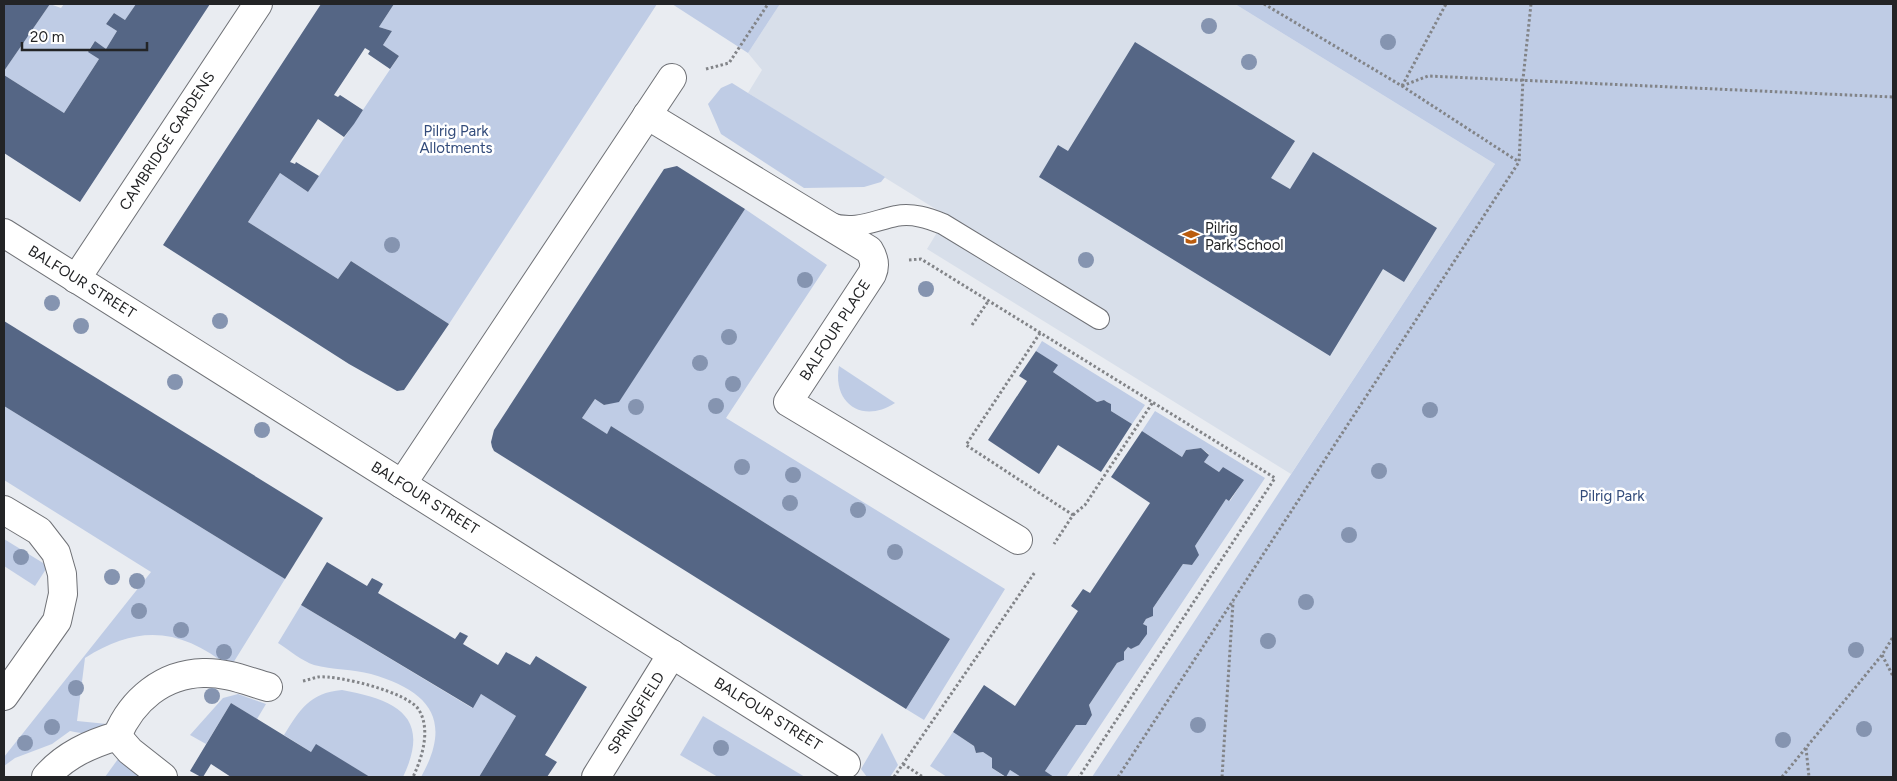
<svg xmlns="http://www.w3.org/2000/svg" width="1897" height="781" viewBox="0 0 1897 781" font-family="Figtree,sans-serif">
<rect width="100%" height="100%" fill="#e9ecf1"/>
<path fill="#d8dfea" d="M780,4H1235L1495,164L1291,474L927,249L947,216L748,93L762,70L748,53Z"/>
<g fill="#bfcce5">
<path d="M50,4L61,8L64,4H136L125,20L114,13L106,24L117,31L106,49L95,41L88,51L99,59L64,113L4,75V71Z"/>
<path d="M394,4H657L449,324L351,261L338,279L248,222L280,173L308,192L399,56L383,45L392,31L379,27Z"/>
<path d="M672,4H780L748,53Z"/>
<path d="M1235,4H1893V777H1092L1495,164Z"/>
<path d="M732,83L748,93L885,177L881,182L864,187L804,188L721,134L708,104L721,88Z"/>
<path d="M745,209L827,265L726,418L1005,589L924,720L906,709L950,639L611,426L607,434L582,418L595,399L604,405L619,401Z"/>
<path d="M1042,341L1145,405L1132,424L1111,411V404L1104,400L1097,402L1053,372L1057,365L1036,351Z"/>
<path d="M839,366L895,403C863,424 832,404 839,366Z"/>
<path d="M4,406L285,579L230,668C182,628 138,624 85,658L77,721L107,724C97,737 85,734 70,731L52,744L15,758L4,766V757L151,572L4,480Z"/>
<path d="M1155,411L1265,478L1066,777H1054L1045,771L1076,725H1086L1092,715L1089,705L1117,663L1124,660V652L1128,647L1131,649C1142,644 1147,637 1147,626L1143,624L1146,619L1153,616V608L1183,564L1192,565L1198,555L1195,546L1226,499L1230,501L1243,481L1223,467L1219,472L1204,462L1209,454L1201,448L1186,450L1182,457L1142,431Z"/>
<path d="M4,539L48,566L35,586L4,566Z"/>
<path d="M301,605L472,708L481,694L516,716L479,777H421C453,720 430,691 371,674C353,669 332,670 314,665C302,661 289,650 278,643Z"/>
<path d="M342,690C396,700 432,716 403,777H370L316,745L311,752L284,735C300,710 309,693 342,690Z"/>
<path d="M238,694L266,704L257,719L231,703L206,744L190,735L223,698Z"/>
<path d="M703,716L805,777H718L680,755Z"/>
<path d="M953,732L974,746L976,753L983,752L992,758V768L1005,777L1010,770L1021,777H947L930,766Z"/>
<path d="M882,733L898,765L890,777H867L861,769Z"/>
<path d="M118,759L142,777H105Z"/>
</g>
<g fill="#556685">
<path d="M4,4H50L4,71Z"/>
<path d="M136,4H210L80,202L4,153V75L64,113L99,59L88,52L95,41L106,49L117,31L106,24L114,13L125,20Z"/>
<path d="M321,4H394L379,27L392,31L383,45L399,56L390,69L368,54L370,51L365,48L334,95L338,97L340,95L363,110L354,124L344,137L318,119L290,162L295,164L296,162L319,176L308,192L280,173L248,222L338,279L351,261L449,324L404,390L397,391L349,364L163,245Z"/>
<path d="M1135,42L1295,141L1271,178L1290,189L1313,152L1437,228L1404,282L1383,269L1330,356L1039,177L1058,145L1068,151Z"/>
<path d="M677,166L745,209L619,402L604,405L595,399L582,418L607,434L611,426L950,639L906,709L494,451L492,447L491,442L494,430L664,169Z"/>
<path d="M4,321L323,518L285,579L4,406Z"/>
<path d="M1036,351L1058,365L1053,372L1097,402L1104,400L1107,402L1111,404V411L1132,424L1101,472L1058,445L1039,474L988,440L1027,381L1019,376Z"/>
<path d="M1142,431L1182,457L1186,450L1201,448L1209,455L1204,462L1219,472L1223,467L1244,480L1229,501L1226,499L1195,546L1199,555L1192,565L1183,564L1153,608V616L1146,619L1143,624L1147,626V634L1139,645L1131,649L1128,647L1124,652V660L1117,663L1089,705L1092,715L1086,725H1076L1045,771L1054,777H1021L1010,770L1006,777L992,768V758L983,752L976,753L974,746L953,732L984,685L1015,706L1078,611L1071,606L1083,589L1090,593L1150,503L1111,477Z"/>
<path d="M327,562L367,586L372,578L378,581L383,584L378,593L455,639L460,632L468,636L463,644L498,665L506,652L530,665L536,656L587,687L545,755L557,762L547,777H479L516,716L481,694L473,708L301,605Z"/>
<path d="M231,703L311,752L316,744L370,777H231L211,764L203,777H201L190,771Z"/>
</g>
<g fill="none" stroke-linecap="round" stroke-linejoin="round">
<g stroke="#6f7176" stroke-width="22">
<path id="service" d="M830,223C855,231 873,221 896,216C913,213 928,218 943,224L1099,319"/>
</g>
<g stroke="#6f7176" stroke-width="30">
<g id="minor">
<path d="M647,115L869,250C874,258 876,265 872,274L788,402L1018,540"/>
<path d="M4,233L846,764"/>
<path d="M76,279L258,4"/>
<path d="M402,484L672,78"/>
<path d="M4,510L39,531L56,553L62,574L63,594L57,621L4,696"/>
<path d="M117,736L130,751L163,777"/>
<path d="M46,777C65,755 90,744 117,736C132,700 163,674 203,673C225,672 247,681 268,687"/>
<path d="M596,777L672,654"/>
</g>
</g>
<g stroke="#828488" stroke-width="3" stroke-dasharray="2.5 2.5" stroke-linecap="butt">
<path d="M1264,4L1402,86L1519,162"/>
<path d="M706,69L729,63L768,4"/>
<path d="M1402,86L1428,76L1893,97"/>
<path d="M1402,86L1446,4"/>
<path d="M909,260L921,259L1275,478L1079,777"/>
<path d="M972,325L989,300"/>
<path d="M1040,333L966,445L1073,515L1054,544"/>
<path d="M1073,515L1085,505L1153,402"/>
<path d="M1882,655L1893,676"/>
<path d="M303,681C308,680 313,678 318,677C338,675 408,692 419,710C431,730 422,758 413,777"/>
<path d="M1806,748L1809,777"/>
<path d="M903,764L923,777"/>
<path d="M894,777L1035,572"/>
<path d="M1118,777L1519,162L1523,79L1531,4"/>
<path d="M1222,777L1233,602"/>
<path d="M1782,777L1882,655L1893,637"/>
</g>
<use href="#service" stroke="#fff" stroke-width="20"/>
<use href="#minor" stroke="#fff" stroke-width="28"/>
</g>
<g fill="#8594b0">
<circle cx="1209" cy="26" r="8"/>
<circle cx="1388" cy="42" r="8"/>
<circle cx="1249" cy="62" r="8"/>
<circle cx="392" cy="245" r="8"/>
<circle cx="1086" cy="260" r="8"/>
<circle cx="805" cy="280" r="8"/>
<circle cx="926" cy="289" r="8"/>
<circle cx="52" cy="303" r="8"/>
<circle cx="220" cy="321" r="8"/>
<circle cx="81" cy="326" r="8"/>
<circle cx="729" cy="337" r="8"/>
<circle cx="700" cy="363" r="8"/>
<circle cx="175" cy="382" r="8"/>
<circle cx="733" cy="384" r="8"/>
<circle cx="716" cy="406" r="8"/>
<circle cx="636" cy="407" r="8"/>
<circle cx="1430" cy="410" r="8"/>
<circle cx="262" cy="430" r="8"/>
<circle cx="742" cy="467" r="8"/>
<circle cx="1379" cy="471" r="8"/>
<circle cx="793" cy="475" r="8"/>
<circle cx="790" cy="503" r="8"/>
<circle cx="858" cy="510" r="8"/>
<circle cx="1349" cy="535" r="8"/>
<circle cx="895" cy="552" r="8"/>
<circle cx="21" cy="557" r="8"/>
<circle cx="112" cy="577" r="8"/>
<circle cx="137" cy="581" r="8"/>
<circle cx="1306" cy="602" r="8"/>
<circle cx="139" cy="611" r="8"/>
<circle cx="181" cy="630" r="8"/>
<circle cx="1268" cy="641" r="8"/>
<circle cx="1856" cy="650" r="8"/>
<circle cx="224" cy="652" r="8"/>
<circle cx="76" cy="688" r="8"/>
<circle cx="212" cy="696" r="8"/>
<circle cx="1198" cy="725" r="8"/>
<circle cx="52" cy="727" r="8"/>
<circle cx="1864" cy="729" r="8"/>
<circle cx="1783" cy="740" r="8"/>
<circle cx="25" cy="743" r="8"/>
<circle cx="721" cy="748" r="8"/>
</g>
<defs>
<g id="school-bare" transform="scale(1.35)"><path d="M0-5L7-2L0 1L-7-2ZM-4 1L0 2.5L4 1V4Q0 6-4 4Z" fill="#ba5c0e" stroke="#fff" stroke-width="2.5" paint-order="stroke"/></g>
</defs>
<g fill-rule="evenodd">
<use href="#school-bare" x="1191" y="237"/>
</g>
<g text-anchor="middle" stroke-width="5" stroke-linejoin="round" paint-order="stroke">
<g font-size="15" fill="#334c7b" stroke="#fff">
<text x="456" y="136">Pilrig Park<tspan x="456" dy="17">Allotments</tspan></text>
<text x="1612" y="501">Pilrig Park</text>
</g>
<g font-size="15" fill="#232426" stroke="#fff">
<text transform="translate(167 141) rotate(-57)" y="5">CAMBRIDGE GARDENS</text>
<text transform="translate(82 282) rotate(32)" y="5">BALFOUR STREET</text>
<text transform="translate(835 330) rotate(-57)" y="5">BALFOUR PLACE</text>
<text transform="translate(425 498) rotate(32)" y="5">BALFOUR STREET</text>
<text transform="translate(636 713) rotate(-58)" y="5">SPRINGFIELD</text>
<text transform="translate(768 714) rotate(32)" y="5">BALFOUR STREET</text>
</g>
<g font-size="15" fill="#232426" stroke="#fff" text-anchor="start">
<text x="1205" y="233">Pilrig<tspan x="1205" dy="17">Park School</tspan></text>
</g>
</g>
<rect width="1897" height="781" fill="none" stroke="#232426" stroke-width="10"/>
<path d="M22 42v8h125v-8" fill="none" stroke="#232426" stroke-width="2.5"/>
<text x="30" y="42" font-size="15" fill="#232426" stroke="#ffffff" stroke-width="4" paint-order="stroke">20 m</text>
</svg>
